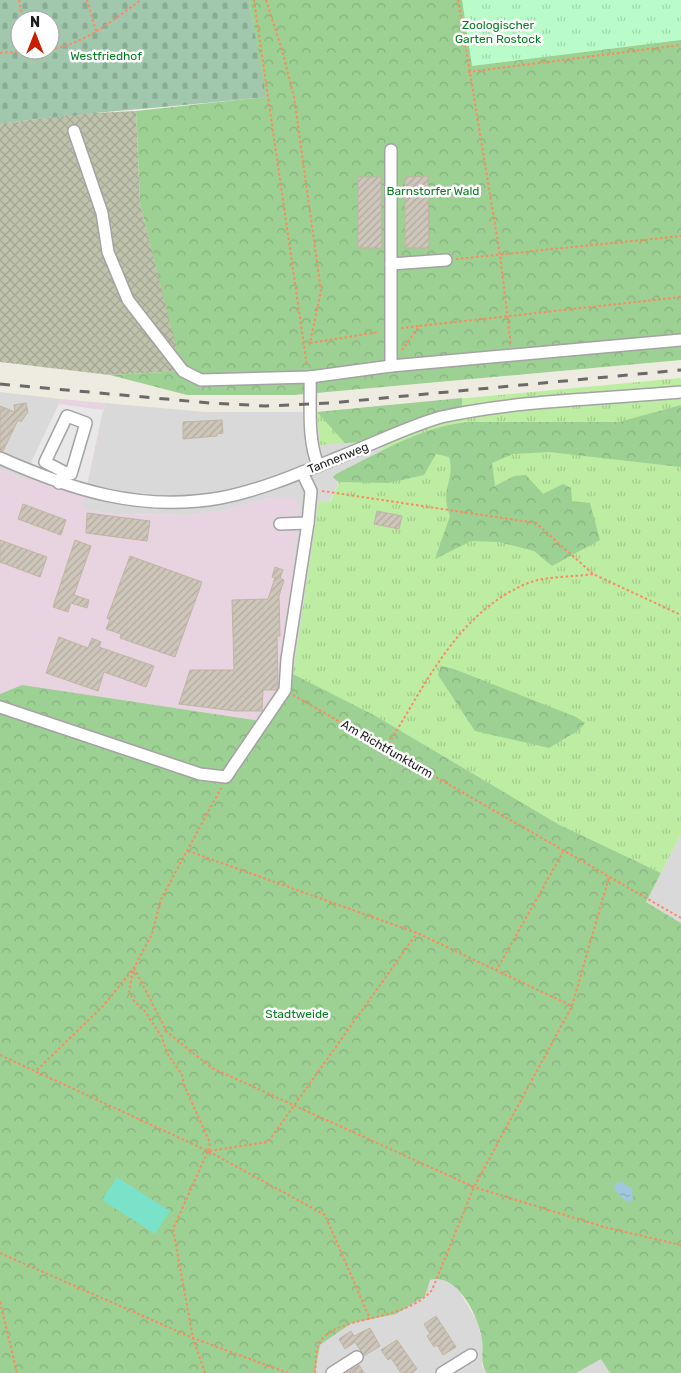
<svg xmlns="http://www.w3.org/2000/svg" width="681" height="1373" viewBox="0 0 681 1373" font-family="Rubik,sans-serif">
<defs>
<pattern id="construction-cross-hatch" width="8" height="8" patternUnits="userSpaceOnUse" patternTransform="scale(1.25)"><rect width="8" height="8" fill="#c0c3ac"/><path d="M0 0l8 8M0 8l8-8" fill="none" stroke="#a4a793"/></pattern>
<pattern id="grass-tufts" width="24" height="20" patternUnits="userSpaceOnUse" patternTransform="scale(1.25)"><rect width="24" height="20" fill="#bdeca3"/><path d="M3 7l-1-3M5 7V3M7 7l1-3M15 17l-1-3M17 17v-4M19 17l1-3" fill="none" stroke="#a2ca8c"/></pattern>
<pattern id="forest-crowns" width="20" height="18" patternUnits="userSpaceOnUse" patternTransform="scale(1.25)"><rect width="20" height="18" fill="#9dd093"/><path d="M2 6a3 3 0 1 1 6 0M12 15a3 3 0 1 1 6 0" fill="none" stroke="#87b27e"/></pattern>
<pattern id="cemetery-stones" width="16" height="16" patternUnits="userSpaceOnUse" patternTransform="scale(1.25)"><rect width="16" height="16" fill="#a1c8ad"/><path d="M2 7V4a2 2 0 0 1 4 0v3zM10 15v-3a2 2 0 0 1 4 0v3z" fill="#8aab94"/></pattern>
<pattern id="park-tufts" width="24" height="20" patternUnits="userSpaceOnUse" patternTransform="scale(1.25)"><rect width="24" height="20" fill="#bafcc9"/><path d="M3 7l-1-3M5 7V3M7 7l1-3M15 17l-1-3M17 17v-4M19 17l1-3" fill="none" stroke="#9fd7ac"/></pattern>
<pattern id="water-ripples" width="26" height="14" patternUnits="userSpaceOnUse" patternTransform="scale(1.25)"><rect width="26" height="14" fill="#9fc7df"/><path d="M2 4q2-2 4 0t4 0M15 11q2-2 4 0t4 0" fill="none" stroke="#88aabf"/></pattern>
<pattern id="building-hatch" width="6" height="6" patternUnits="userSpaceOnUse" patternTransform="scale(1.25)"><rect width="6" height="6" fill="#cec6ba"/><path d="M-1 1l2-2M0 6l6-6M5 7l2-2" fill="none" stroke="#b0aa9f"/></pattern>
</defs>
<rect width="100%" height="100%" fill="#eeece1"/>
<g fill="#dad9d9">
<path d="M0,392L61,399L23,479L0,469Z"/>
<path d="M105,403L205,412H317L321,444L379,441L382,451L336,474L339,482L330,501L294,674L280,697L296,536L273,497L226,510L191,515L112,514L82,509Z"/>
<path d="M681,834V923L646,902Z"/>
<path d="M438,1278L449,1281L459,1291L477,1321L482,1340V1366L487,1373H315L319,1346L352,1323L430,1280Z"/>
<path d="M601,1358L610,1373H576Z"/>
</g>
<path fill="#e8d3e1" d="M61,399L105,403L83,509L112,514L191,515L226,510L273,497H295L299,511L280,697L261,721L22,686L0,694V469L23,479Z"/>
<path fill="url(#construction-cross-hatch)" d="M136,111L140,203L183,371L110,375L0,362V124L74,114Z"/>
<path fill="url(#grass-tufts)" d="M681,378V834L661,873L558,824L374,715L293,674L319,501L330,502L339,483L333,477L336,474L382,451L379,441L320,445L317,412Z"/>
<g fill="url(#forest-crowns)">
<path d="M249,0H681V360L294,395H187L110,375L182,371L140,203L136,111L265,97Z"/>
<path d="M462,398V413L379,441L345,443L317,412Z"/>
<path d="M681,405V467L549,452L513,454L492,463L495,486L514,476L526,475L543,494L563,484L571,488L572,501L590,503L600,540L552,566L534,551L499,542L471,541L435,559L450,516C439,487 456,481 449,457L436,454L424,475L388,483L339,482L333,477L336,474C379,453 420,427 468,422H619Z"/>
<path d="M441,666L454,669L576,717L585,723L579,730L549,748L475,731L438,675Z"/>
<path d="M293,674L374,715L558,824L661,873L646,902L681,923V1373H610L601,1359L576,1373H487C479,1362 484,1352 482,1340C479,1317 457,1272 430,1280L425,1296L396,1314L352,1323L320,1345L315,1373H0V694L22,685L261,721L285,690Z"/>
</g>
<path fill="url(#cemetery-stones)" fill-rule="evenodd" d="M0,0H249L266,97C177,107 88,112 0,124ZM20,20H50V50H20Z"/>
<path fill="url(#park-tufts)" d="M462,0H681V40L472,66Z"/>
<path fill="#7ae2c9" d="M117,1177L170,1211L155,1234L102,1200Z"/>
<path fill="#e8e8e8" d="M59,404L103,410L87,485L31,463Z"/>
<path fill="url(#water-ripples)" d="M622,1182L631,1188L633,1196L631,1202L624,1200L614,1189L616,1183Z"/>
<g fill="url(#building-hatch)" stroke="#c1b4a3">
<path d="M428,176L429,248H405V177Z"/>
<path d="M358,177H381L382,248H358Z"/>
<path d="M26,403L28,412L21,422L18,420L3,451H0V406L15,412L14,405Z"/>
<path d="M222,420L223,433L217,434V436L183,439V422Z"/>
<path d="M23,504L66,520L61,535L18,519Z"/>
<path d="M377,511L402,516L399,529L374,524Z"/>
<path d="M87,513L150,521L147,541L86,533Z"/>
<path d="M0,540L47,557L40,577L0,562Z"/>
<path d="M75,540L91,546L74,595L89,600L87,608L71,603L68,612L53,607Z"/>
<path d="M130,556L202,582L175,657L120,638L121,634L106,629L110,620L107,618Z"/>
<path d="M275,567L283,570L280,578L284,580L279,596L280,636H277L278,687L276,690H263L262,711H235L179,704L190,670H234L232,600L268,599L275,578L272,577Z"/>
<path d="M59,637L88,648L92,638L101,642L99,647L154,666L146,687L104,672L98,691L46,673Z"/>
<path d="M436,1316L456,1347L443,1355L437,1345L434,1347L427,1336L430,1334L424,1324Z"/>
<path d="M370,1328L380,1346L364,1356L355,1342L345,1349L339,1339L351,1331L354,1336Z"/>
<path d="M397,1340L417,1369L412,1373H401L391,1358L388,1360L381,1350Z"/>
<path d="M359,1365L364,1373H346Z"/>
</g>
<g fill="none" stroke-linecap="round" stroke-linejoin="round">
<g stroke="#a3a3a3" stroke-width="14">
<g id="minor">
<path d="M74,131L102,213L108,252L128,300L183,371L201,380L310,377C311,406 307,438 318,465"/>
<path d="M391,150V366"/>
<path d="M391,264L446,260"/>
<path d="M310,377L391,366L681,340"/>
<path d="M0,458C72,490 140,512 220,498C262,490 303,472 342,456C375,443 407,427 441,417C519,400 602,399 681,392"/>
<path d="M59,483L64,472L71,474L86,423L67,416L45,462L64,472"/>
<path d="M280,524L308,523"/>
<path d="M0,707L200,774L226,777L285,690L287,659L308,523L311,491L302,472"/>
<path d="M332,1373L357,1357"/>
<path d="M442,1373L471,1355"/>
</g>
</g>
<g stroke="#ff8861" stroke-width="2" stroke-dasharray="2.5 2.5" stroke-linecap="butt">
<path d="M19,0L23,20"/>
<path d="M87,0L96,31"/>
<path d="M254,0L307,366"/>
<path d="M266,0L282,50L294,97L321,291L310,343L379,332"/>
<path d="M458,0L500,255L511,346"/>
<path d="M50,49C84,45 114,19 141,0"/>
<path d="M0,53L46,50"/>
<path d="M468,72L681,45"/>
<path d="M456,259L681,236"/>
<path d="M401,328L419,326"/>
<path d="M402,350L419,326L681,297"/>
<path d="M322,491L536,523L593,574L681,615"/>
<path d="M293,695L681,918"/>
<path d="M386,748C425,686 457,612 528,583C545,576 575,577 593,574"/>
<path d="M188,851L417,933L572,1006"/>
<path d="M134,968L167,1032L212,1068L474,1187L604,1227L681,1245"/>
<path d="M133,971L129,991L134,1001L144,1010L162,1037L167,1053L182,1075L184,1085L210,1143L208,1151"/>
<path d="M496,971L563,852"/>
<path d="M0,1055L208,1151L325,1215L370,1319"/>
<path d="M37,1070L103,1006L134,968L152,934L161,899L221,788"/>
<path d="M0,1253L193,1338L288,1373"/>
<path d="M0,1302L17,1373"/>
<path d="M205,1373L193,1338L173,1229L208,1151L268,1142L417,933"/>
<path d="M315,1373C316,1364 315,1354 318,1346C330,1314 404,1324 432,1290L474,1187L572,1006L609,877"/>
</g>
<use href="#minor" stroke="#fff" stroke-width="11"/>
<path stroke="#6a6a6a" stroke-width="3" stroke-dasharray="10 10" stroke-linecap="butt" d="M0,384L210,403L266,406L331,403L681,370"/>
</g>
<g text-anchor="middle" stroke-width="5" stroke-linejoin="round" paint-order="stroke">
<g font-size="12" fill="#067f21" stroke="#fff">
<text x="498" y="29">Zoologischer<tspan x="498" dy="14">Garten Rostock</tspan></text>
<text x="106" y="60">Westfriedhof</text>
<text x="433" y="195">Barnstorfer Wald</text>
<text x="297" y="1018">Stadtweide</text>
</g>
<g font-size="12" fill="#1c1c1c" stroke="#fff">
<text transform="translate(338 458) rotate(-22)" y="4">Tannenweg</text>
<text transform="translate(387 749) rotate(30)" y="4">Am Richtfunkturm</text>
</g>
</g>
<g transform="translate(35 35)"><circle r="24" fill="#ffffff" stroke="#a4a4a4"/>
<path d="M0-4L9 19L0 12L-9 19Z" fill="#c81d00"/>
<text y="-8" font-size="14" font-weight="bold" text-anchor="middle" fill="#1c1c1c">N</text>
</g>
</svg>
